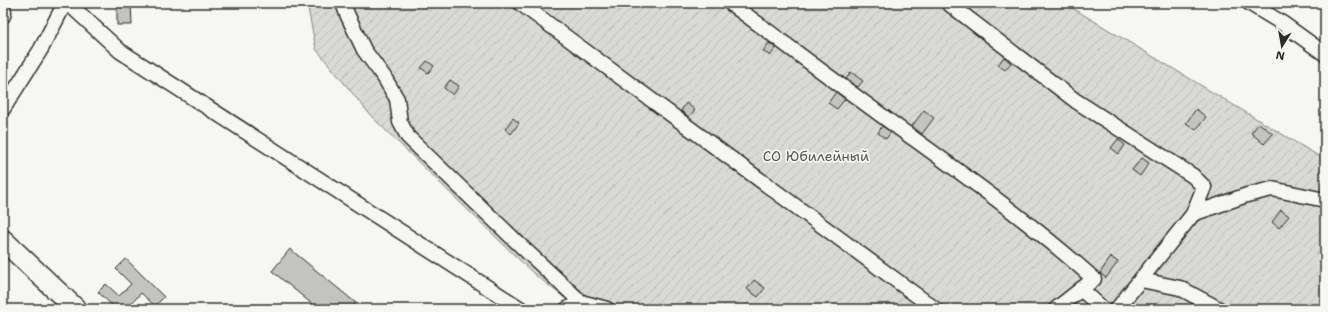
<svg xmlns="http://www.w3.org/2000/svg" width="1328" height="312" viewBox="0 0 1328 312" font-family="'Shantell Sans',sans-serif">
<defs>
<pattern id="garden-furrows" width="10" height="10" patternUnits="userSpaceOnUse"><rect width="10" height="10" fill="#d9d9d5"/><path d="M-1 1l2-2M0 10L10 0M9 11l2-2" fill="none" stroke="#babab7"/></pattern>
</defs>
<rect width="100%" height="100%" fill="#f6f6f2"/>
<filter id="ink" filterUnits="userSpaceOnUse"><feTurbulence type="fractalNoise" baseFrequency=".025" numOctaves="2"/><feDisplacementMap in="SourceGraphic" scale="8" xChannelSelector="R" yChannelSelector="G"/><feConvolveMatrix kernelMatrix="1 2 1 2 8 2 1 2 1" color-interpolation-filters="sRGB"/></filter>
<g filter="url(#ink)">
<path fill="url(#garden-furrows)" stroke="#828280" d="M307,3H1064L1325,160V309H579L534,274L372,117L316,49Z"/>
<g fill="#c3c3c0" stroke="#2b2b2b">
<path d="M117,3H131L132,25H117Z"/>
<path d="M769,43L776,48L770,56L763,51Z"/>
<path d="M1004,57L1011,63L1005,70L998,65Z"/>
<path d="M427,61L434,66L428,73L421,68Z"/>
<path d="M851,72L863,81L858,87L846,79Z"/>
<path d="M450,80L459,86L453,95L444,88Z"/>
<path d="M836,92L845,99L837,109L828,103Z"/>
<path d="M686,103L695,110L689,117L681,111Z"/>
<path d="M1196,109L1206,117L1196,130L1186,123Z"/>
<path d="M924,110L934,118L922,134L912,126Z"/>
<path d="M513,118L519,123L511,134L505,129Z"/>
<path d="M1259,123L1273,134L1264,144L1251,133Z"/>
<path d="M882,126L891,132L886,139L878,133Z"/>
<path d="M1118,139L1125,145L1119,154L1111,148Z"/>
<path d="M1142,158L1149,163L1140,176L1132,170Z"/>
<path d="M1281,210L1289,216L1279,228L1272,222Z"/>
<path d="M290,249L356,303L351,309H318L272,271Z"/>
<path d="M1111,257L1118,262L1106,278L1100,273Z"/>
<path d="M126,259L164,297L155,306L141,293L130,305L134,309H116L98,292L106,284L119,296L131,284L116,269Z"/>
<path d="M754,280L765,288L758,297L747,289Z"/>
</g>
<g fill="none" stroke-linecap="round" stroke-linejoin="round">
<g stroke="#2b2b2b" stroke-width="17">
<g id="minor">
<path d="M68,3L120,51L521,309"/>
<path d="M343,3L347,14L364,50L384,77L397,99L400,122L408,137L521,246L581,302"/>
<path d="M520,3L935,309"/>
<path d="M730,3C788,46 845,89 903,131C968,178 1034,225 1094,279L1056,309"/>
<path d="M948,3L1076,101L1193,176L1204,187L1193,214L1117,309"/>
<path d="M1249,3L1282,23L1325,54"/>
<path d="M3,6L4,12L3,16"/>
<path d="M3,109L41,49L65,3"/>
<path d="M1193,214L1247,195L1272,189L1325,200"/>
<path d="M1141,280L1180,288L1219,309"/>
<path d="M1081,289L1103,309"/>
<path d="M567,309L581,302L607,309"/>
</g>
</g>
<g stroke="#2b2b2b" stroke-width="23">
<path id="highway" d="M3,240L76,309"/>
</g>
<use href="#minor" stroke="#f6f6f2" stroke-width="14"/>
<use href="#highway" stroke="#f6f6f2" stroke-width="20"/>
</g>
</g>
<g text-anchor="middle" stroke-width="3.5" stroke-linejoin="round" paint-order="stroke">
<g font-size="14" fill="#565656" stroke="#f6f6f2">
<text x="816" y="161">СО Юбилейный</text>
</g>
</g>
<rect width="1328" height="312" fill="none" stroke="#f6f6f2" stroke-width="16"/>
<rect x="8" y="8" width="1312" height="296" fill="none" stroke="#2b2b2b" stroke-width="1.5" filter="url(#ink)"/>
<g transform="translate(1282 46) rotate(191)" stroke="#f6f6f2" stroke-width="3" paint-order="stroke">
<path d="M0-3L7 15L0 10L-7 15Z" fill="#2b2b2b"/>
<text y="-6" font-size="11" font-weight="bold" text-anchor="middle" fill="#2b2b2b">N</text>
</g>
</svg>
